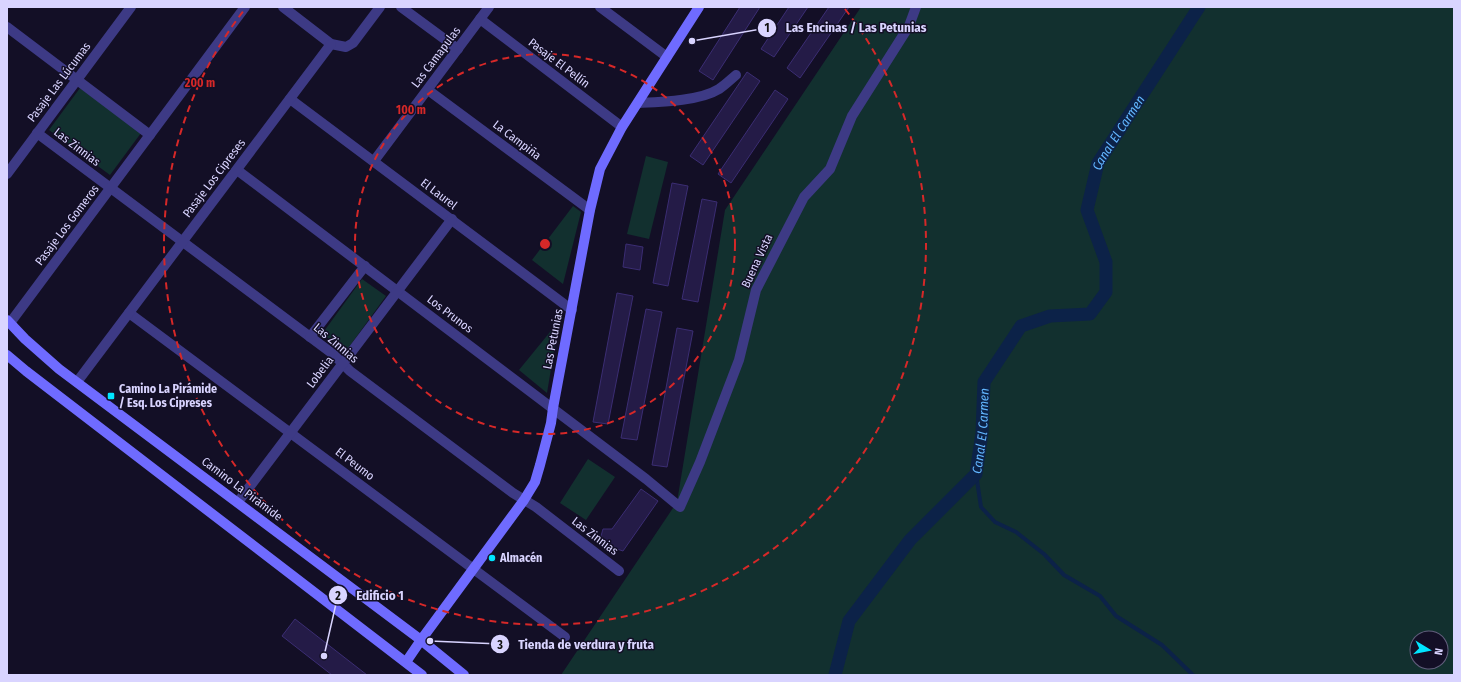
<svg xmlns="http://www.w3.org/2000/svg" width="1461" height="682" viewBox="0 0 1461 682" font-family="'Fira Sans Condensed',sans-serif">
<rect width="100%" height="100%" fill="#130f26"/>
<g fill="#12302f" fill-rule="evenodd">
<path d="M861,7H1454V675H561L677,502L725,210ZM1417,638H1441V662H1417Z"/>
<path d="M80,88L141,133L110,175L49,130Z"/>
<path d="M646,156L668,162L649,239L627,234Z"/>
<path d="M573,206L581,212L563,284L532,260Z"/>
<path d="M362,279L386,296L346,351L322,334Z"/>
<path d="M559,321L547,393L519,370Z"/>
<path d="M588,459L615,477L586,520L560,503Z"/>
</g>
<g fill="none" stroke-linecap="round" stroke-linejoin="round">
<path stroke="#0c2248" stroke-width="4" d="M976,474L981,507L995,522L1016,532L1044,554L1064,575L1100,596L1116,616L1162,645L1193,675"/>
<path stroke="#0c2248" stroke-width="13" id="s1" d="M835,675L849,621L910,540L976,474L982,433L984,382L1021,326L1050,316L1090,314L1106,292V262L1087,210L1098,163L1199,7"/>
</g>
<g fill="#241b47" stroke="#3b2d73">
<path d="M740,7H760L713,80L699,71Z"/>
<path d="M789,7H808L774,57L761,49Z"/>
<path d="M829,7H849L800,78L787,68Z"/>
<path d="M747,72L760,81L703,165L690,156Z"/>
<path d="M775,90L788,99L731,183L718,174Z"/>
<path d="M672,183L688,186L668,286L653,283Z"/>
<path d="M702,199L717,202L698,302L682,299Z"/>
<path d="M626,244L643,247L640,270L623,267Z"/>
<path d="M617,293L633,296L608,424L593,422Z"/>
<path d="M646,309L662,312L637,440L621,438Z"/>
<path d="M677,328L693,331L667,467L652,465Z"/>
<path d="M641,489L658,501L623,551L599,543L603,529H612Z"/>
<path d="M295,619L367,675H332L282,636Z"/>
</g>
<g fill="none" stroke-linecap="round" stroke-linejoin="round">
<g stroke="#3d3a85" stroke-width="10">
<path d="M283,7L331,44L346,47L353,43L380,7"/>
<path d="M401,7L458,49"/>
<path d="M600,7L667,57"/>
<path d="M480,19L622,127"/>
<path d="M7,27L150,135"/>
<path d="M428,90L590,210"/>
<path d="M290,99L572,310"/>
<path d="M638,103C660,102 700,101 719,89C725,85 730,80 736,75"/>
<path d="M37,133L333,354L350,371L513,493L536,507L619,571"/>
<path d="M374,161L489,7"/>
<path d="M237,170L646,479L680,507L700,462L739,360L756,290L804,197L830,169L852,116L909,26L916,7"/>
<path d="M7,174L131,7"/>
<path d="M129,313L565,637"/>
<path d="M10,323L245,7"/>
<path d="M310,337L365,266"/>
<path d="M77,382L331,44"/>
<path d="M238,502L452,219"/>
</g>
<g stroke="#6f6bff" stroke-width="10">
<path d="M7,320L25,339L59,369L421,640L464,675"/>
<path d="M7,355L26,371L422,675"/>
<path d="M406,662L421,640L524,500L535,482L540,465L551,423L553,408L590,210L600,169L622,127L699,7"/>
</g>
</g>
<g fill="none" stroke="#d62828" stroke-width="2" stroke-dasharray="7 5">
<circle cx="545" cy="244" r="190"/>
<path d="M845 9A381 381 0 1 1 245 9"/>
</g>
<g fill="#00e5ff" stroke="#130f26" stroke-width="1.5">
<rect x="107" y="392" width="8" height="8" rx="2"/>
<circle cx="492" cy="558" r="4"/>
</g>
<g text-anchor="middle" stroke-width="3" stroke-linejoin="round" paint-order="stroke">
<g font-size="12" fill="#d9d4ff" stroke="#130f26">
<text transform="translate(436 57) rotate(-53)" y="4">Las Camapulas</text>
<text transform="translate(559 63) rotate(37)" y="4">Pasaje El Pellín</text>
<text transform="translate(59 82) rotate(-53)" y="4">Pasaje Las Lúcumas</text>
<text transform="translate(517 140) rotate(37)" y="4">La Campiña</text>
<text transform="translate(77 147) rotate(37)" y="4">Las Zinnias</text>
<text transform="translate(214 178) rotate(-53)" y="4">Pasaje Los Cipreses</text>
<text transform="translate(439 194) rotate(37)" y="4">El Laurel</text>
<text transform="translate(67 225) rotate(-53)" y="4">Pasaje Los Gomeros</text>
<text transform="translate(757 261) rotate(-65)" y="4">Buena Vista</text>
<text transform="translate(450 314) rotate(37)" y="4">Los Prunos</text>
<text transform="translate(553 339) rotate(-79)" y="4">Las Petunias</text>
<text transform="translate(336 343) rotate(40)" y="4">Las Zinnias</text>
<text transform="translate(320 372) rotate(-53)" y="4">Lobelia</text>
<text transform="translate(355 464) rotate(37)" y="4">El Peumo</text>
<text transform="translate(242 489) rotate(37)" y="4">Camino La Pirámide</text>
<text transform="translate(595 536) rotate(37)" y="4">Las Zinnias</text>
</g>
<g font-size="12" font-weight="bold" fill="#d9d4ff" stroke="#130f26" text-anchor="start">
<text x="119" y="393">Camino La Pirámide<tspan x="119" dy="14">/ Esq. Los Cipreses</tspan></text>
<text x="500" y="562">Almacén</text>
</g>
<g font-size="13" font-style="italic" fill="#62b6ff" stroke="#130f26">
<text dy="5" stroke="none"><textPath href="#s1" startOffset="678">Canal El Carmen</textPath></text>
<text dy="5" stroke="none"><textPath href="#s1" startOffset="294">Canal El Carmen</textPath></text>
</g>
</g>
<circle cx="545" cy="244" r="6" fill="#d62828" stroke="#130f26" stroke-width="2"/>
<g font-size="12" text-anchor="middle" font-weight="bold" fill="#d62828" stroke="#130f26" stroke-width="3" stroke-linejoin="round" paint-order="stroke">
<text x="200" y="87">200 m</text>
<text x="411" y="114">100 m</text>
</g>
<path fill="none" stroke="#d9d4ff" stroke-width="1.5" d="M692 41L767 28M324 656L338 595M430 641L500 644"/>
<g fill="#d9d4ff" stroke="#130f26" stroke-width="1.5">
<circle cx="692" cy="41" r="4"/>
<circle cx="324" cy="656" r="4"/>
<circle cx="430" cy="641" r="4"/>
<circle cx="767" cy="28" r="10"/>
<circle cx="338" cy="595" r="10"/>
<circle cx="500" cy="644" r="10"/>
</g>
<g font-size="12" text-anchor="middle" font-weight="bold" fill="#111">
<text x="767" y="32">1</text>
<text x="338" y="600">2</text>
<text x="500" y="649">3</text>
</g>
<g font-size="13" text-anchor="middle" font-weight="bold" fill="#d9d4ff" stroke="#130f26" stroke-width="3" stroke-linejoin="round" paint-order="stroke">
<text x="856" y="32">Las Encinas / Las Petunias</text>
<text x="380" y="600">Edificio 1</text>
<text x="586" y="649">Tienda de verdura y fruta</text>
</g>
<rect width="1461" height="682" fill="none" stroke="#d9d4ff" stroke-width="16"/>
<g transform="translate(1429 650) rotate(100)"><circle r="19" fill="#130f26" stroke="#625e7d"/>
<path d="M0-3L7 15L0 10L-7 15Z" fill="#00e5ff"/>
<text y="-6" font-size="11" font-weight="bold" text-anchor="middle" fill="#d9d4ff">N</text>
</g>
</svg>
